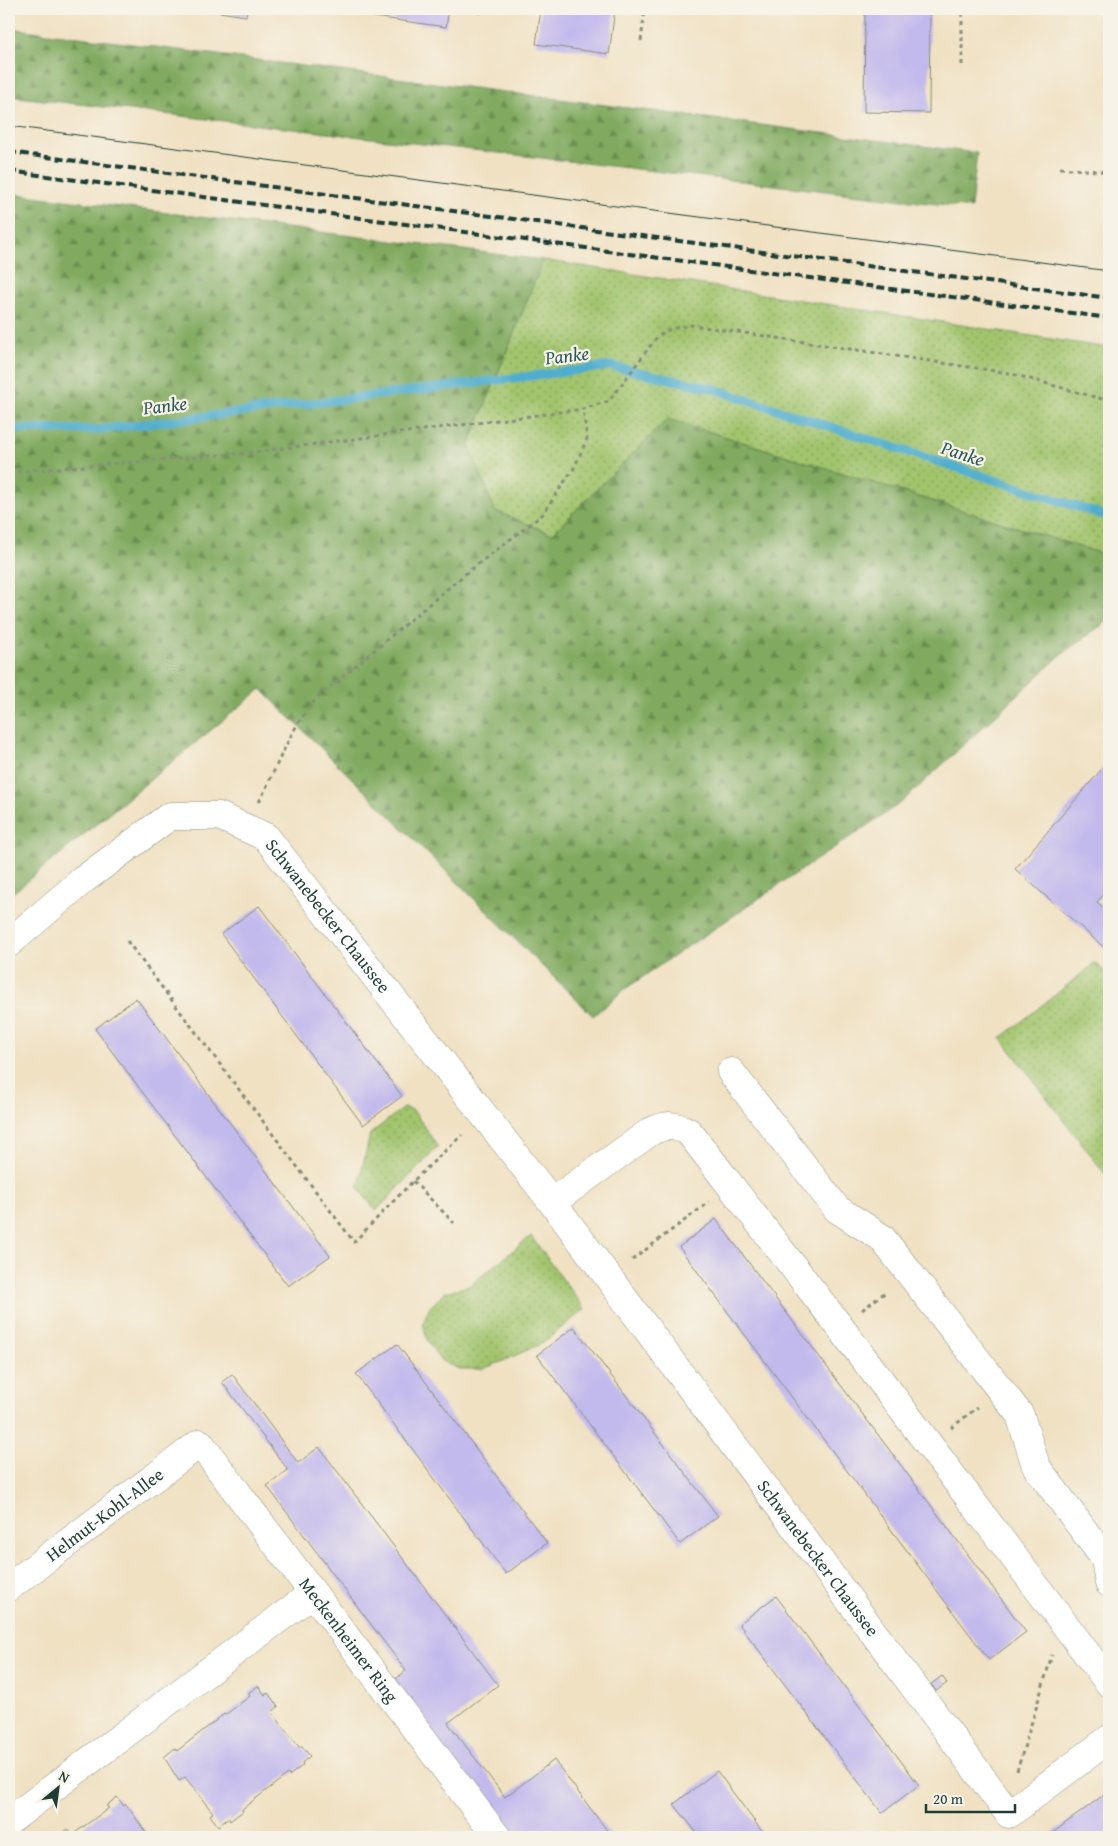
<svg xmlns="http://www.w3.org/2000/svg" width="1118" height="1846" viewBox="0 0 1118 1846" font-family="'Gentium Book Plus',serif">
<defs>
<pattern id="green-dots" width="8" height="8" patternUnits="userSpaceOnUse" patternTransform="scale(1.25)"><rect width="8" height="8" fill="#a2c46d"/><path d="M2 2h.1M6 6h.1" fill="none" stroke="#83a05a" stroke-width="1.8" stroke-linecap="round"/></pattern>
<pattern id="forest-firs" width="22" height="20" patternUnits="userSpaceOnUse" patternTransform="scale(1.25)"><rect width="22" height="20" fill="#81aa60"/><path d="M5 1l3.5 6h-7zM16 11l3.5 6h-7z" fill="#698c50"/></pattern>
</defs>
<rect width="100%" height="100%" fill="#f7f3e8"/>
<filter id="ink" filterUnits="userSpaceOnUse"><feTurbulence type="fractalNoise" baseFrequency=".02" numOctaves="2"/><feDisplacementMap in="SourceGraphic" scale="10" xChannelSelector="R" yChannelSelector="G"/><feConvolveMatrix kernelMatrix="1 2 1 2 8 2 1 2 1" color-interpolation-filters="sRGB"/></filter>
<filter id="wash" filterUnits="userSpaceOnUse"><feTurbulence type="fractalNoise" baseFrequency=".0096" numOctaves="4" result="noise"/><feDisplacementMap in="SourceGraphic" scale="20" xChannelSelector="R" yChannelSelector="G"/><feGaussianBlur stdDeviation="1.12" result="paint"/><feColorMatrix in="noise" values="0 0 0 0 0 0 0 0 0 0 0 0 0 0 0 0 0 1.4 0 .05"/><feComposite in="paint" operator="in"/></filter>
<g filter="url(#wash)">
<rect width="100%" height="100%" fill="#f0e1c3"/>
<g fill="url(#green-dots)" stroke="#608050">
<path d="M543,260L1109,348V556L668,419L552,534L495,511L469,446Z"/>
<path d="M1095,963L1109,975V1179L1001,1038Z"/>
<path d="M403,1108L413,1110L438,1147L376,1211L358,1188L370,1134Z"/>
<path d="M531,1236L585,1309L543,1343L501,1362L482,1369H459L440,1360L427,1340L423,1323L429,1308L445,1292L469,1286Z"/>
</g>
<g fill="url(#forest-firs)" stroke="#50744a">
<path d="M9,28L977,153L971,208L9,96Z"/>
<path d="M9,193L543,260L469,445L495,511L552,534L668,419L1109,556V620L1063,653L902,802L625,989L593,1016L261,689L9,896Z"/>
</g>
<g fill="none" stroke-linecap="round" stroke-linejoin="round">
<path stroke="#4fadcd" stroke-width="9" d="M9,429L97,430L611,366L711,388L1109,517"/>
</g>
<g id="blocks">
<g fill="#c2baec">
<path d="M199,9H247L246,16Z"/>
<path d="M375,9H449L446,27L374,17Z"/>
<path d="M541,9H615L609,54L536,44Z"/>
<path d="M865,9H930L929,113L864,112Z"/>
<path d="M1109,761V888L1097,902L1109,913V952L1015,869Z"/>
<path d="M259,906L402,1096L363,1125L221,934Z"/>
<path d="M136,998L330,1256L288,1286L95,1029Z"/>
<path d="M716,1219L1026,1632L989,1660L679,1247Z"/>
<path d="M574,1327L718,1516L680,1544L537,1355Z"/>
<path d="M397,1344L547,1543L506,1574L356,1374Z"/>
<path d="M232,1374L298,1463L319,1447L498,1685L448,1723L505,1797L554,1760L612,1837H508L391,1682L406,1671L267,1486L288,1470L222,1382Z"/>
<path d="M776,1596L919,1785L882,1813L739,1624Z"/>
<path d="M942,1676L947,1683L936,1691L931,1684Z"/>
<path d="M258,1686L265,1695L268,1693L278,1707L272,1712L299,1747L302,1746L310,1756L302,1763L303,1765L289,1776L288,1774L242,1809L243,1811L230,1821L229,1818L218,1826L210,1815L213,1813L185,1777L179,1781L164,1757L175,1748L177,1751L224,1714L225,1715L250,1696L248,1693Z"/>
<path d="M717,1771L766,1837H700L674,1804Z"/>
<path d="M1109,1791V1837H1047Z"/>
<path d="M117,1797L124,1806L126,1804L149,1837H58L68,1829L72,1835L109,1808L106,1806Z"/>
</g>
</g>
</g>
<g filter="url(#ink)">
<use href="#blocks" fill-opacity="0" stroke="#888f7c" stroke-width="1"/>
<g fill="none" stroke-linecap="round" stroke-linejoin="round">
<g stroke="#888f7c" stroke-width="29">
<g id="minor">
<path id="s1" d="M9,943L83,880L170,816H219L266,837L552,1202L1009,1814L1109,1739"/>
<path d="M731,1072L837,1209L882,1238L1020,1415L1036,1466L1105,1559"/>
<path d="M552,1202L650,1132C666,1124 673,1124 689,1132L840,1327L1109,1683"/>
<path d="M1109,1553L1105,1559L1109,1583"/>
<path id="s2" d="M9,1587L200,1443L497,1837"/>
<path d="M9,1821L313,1593"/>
</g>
</g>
<g stroke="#888f7c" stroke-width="3" stroke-dasharray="4 4" stroke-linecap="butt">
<path d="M479,14L480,9"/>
<path d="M641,41L645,9"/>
<path d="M962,65V9"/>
<path d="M1060,168L1109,172"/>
<path d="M9,472L246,453L583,409L609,401L657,337L670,329L691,325L1009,373L1109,401"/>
<path d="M259,802C278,766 289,729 317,698L465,574L542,515L574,468L587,439L583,409"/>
<path d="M127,941L354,1242L413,1181L462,1135"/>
<path d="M413,1181L454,1223"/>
<path d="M632,1260L709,1202"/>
<path d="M862,1310L887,1291"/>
<path d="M951,1428L978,1407"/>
<path d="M1017,1771L1052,1655"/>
</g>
<use href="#minor" stroke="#fff" stroke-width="28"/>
<path stroke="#1f3d34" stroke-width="1" d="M9,126L1109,271"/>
<g stroke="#1f3d34" stroke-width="4" stroke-dasharray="8 4" stroke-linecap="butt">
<path d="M9,152L1109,298"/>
<path d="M9,171L1109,318"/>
</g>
</g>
</g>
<g text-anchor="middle" stroke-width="4.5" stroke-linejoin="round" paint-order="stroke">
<g font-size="18" fill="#1f3d34" stroke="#f7f3e8">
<text dy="6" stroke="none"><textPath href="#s1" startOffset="406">Schwanebecker Chaussee</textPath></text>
<text dy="6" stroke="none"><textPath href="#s2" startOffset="120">Helmut-Kohl-Allee</textPath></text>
<text dy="6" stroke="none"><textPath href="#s1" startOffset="1214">Schwanebecker Chaussee</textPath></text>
<text dy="6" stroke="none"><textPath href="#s2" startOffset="486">Meckenheimer Ring</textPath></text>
</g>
<g font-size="19" font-style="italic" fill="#2b595a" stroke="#f7f3e8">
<text transform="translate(567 355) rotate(-7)" y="7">Panke</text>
<text transform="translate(165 405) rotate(-7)" y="7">Panke</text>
<text transform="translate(963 453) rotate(18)" y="7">Panke</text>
</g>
</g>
<rect width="1118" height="1846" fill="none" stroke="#f7f3e8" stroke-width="30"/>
<g transform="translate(58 1788) rotate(29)" stroke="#f7f3e8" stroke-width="4" paint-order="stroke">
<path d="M0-4L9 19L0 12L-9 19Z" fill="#1f3d34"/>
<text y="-8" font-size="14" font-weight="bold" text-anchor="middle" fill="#1f3d34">N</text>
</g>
<path d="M926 1804v8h89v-8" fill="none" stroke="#1f3d34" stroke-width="2.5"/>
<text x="933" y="1804" font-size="15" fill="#1f3d34" stroke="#f7f3e8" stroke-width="4" paint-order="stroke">20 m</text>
</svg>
